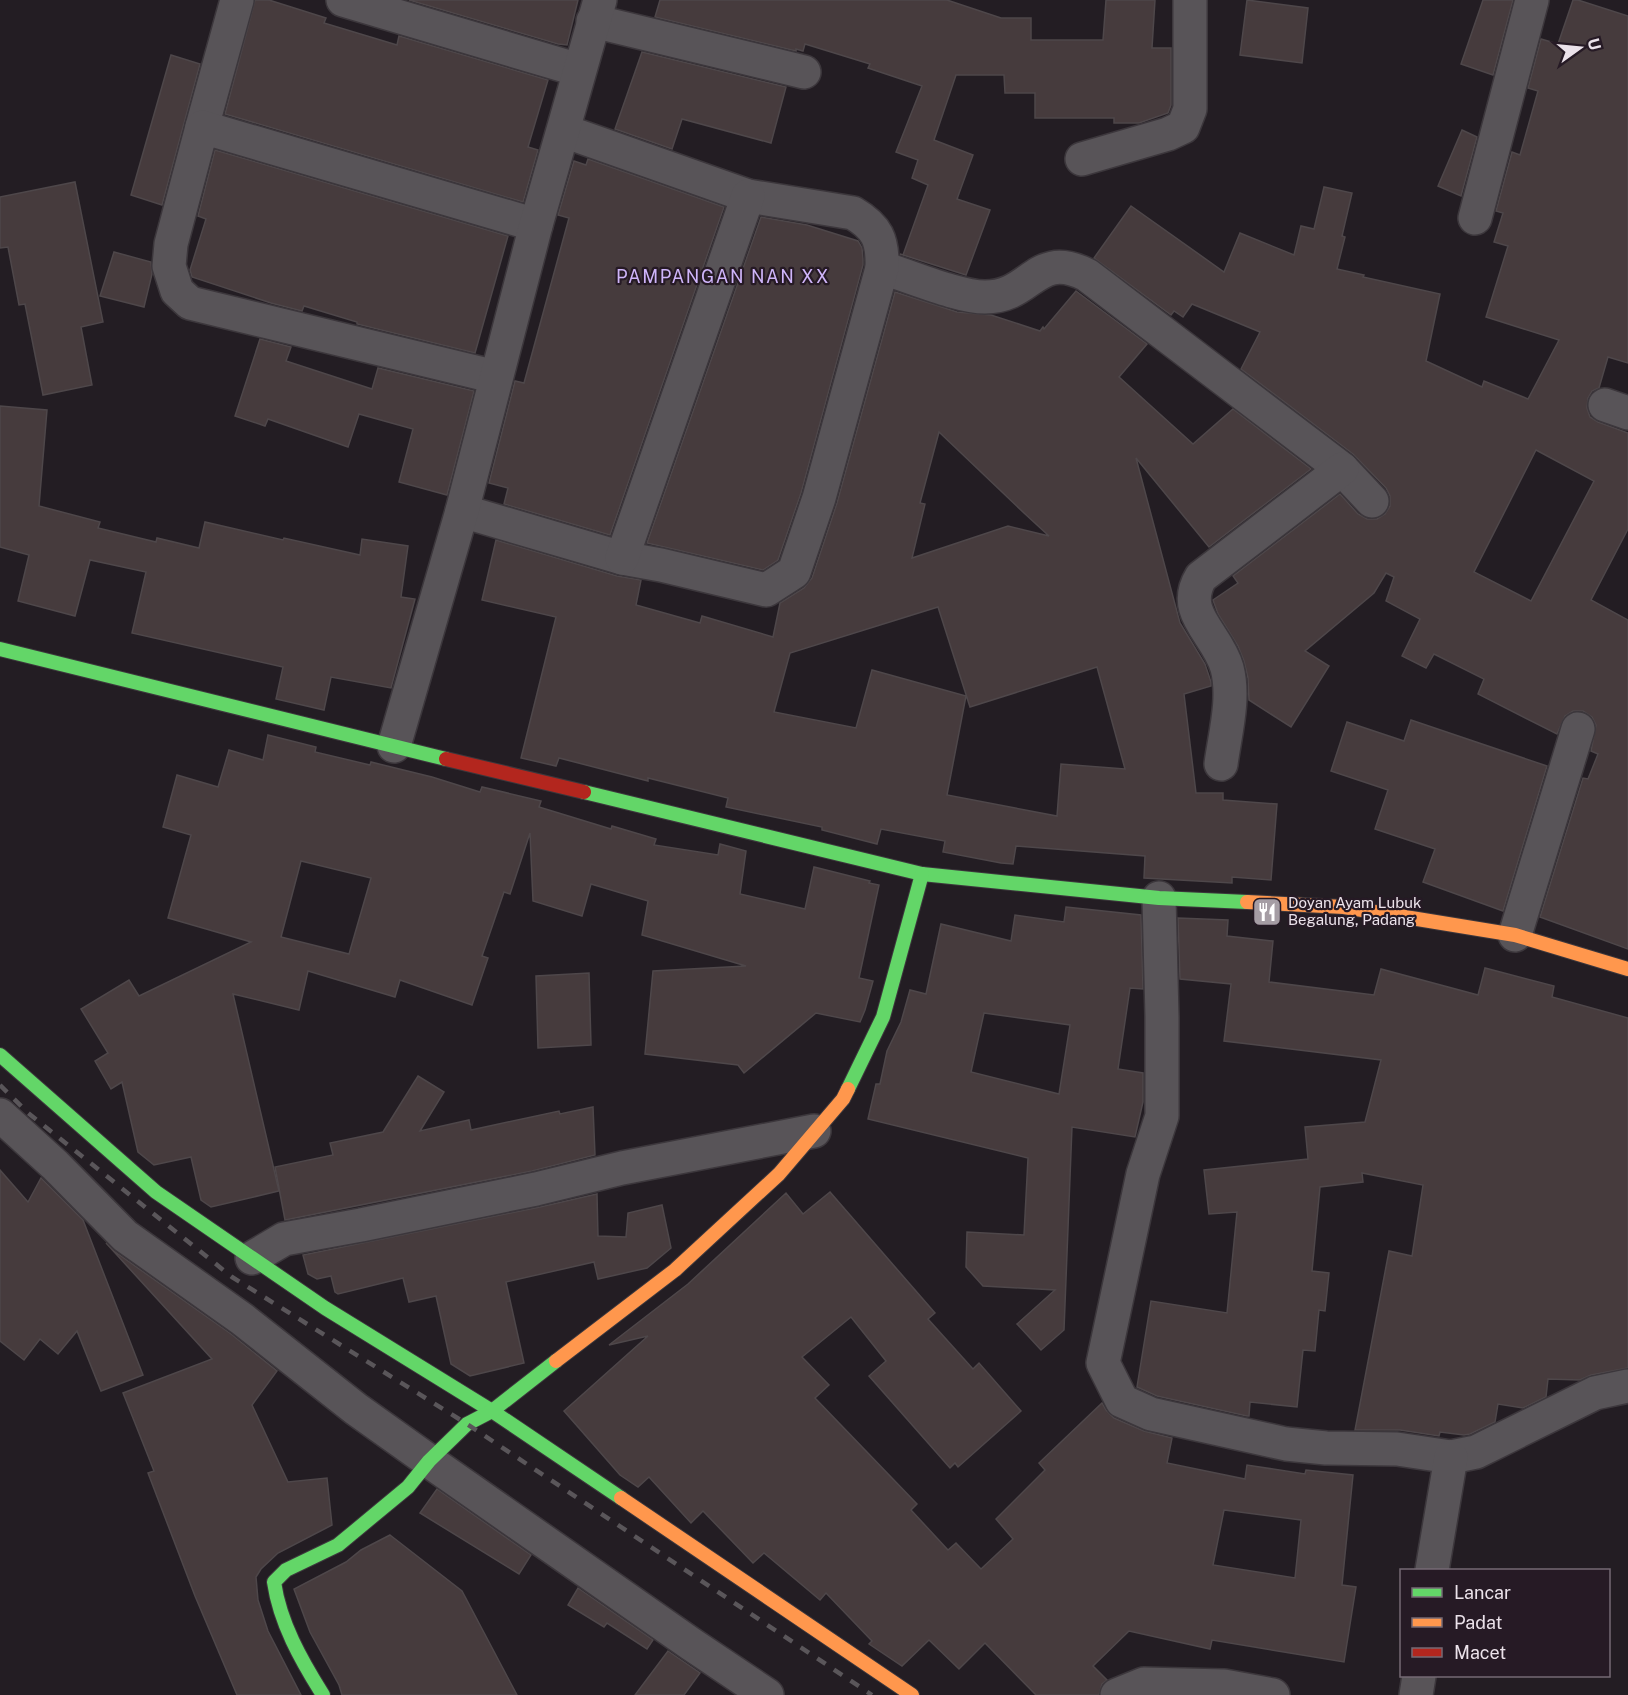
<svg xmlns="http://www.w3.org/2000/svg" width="1628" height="1695" viewBox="0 0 1628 1695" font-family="'Public Sans',sans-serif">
<rect width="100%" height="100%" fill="#231d23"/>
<g fill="#463b3d" stroke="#4e474a" stroke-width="1.5" fill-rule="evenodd">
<path d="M255,0H269L326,18L324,23L397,45L399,36L548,80L528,147L538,150L523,202L225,114Z"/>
<path d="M409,0H578L567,45L558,44Z"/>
<path d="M660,0H947L1001,18H1031V40H1103L1106,0H1155L1152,48H1171V105L1168,113L1139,123H1114V118H1035V93H1005L1004,75H956L934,140L973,155L957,199L990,210L966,275L900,254L903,255L928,185L912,178L918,160L896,152L922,86L868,68L870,64L805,44L803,51L796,49V51L655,17Z"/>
<path d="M1247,0L1308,8L1302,63L1240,55Z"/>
<path d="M1483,0H1513L1493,75L1461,64Z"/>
<path d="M1573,0H1578L1628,16V363L1608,357L1599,388L1592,391L1588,398L1587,408L1590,417L1598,422L1628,433V529L1591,600L1628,620V949L1540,917L1583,778L1588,779L1598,754L1591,751L1596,725L1592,717L1583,711H1573L1565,716L1557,734L1478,694L1484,679L1434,654L1426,668L1402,656L1420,619L1386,601L1394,577L1386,573L1374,593L1305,651L1329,666L1291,727L1249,700L1248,678L1244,661L1238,646L1218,614L1213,600L1238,583L1233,576L1340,494L1358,514L1367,519H1377L1385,514L1390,506V496L1386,488L1353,454L1241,369L1260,332L1192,304L1183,317L1174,311L1171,315L1094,258L1131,206L1224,272L1240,233L1294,255L1301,226L1314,229L1324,187L1352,193L1342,236L1345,237L1337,269L1364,275L1363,277L1440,294L1426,361L1482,387L1484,381L1528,399L1559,340L1486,317L1508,246L1494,242L1503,213L1496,211L1512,152L1520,155L1538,91L1528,88L1541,39L1558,44ZM1536,450L1594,481L1531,601L1474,572Z"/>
<path d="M642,52L786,87L771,143L682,119L672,149L615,129Z"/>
<path d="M171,55L200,64L162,205L131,195Z"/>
<path d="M1462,130L1477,137L1461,196L1438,186Z"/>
<path d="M215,150L508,236L475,353L357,324V322L304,306L302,311L271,303L192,277L190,270L206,219L198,216Z"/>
<path d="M588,159L724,207L610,535L504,504L508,488L489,483L515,381L524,383L569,218L558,215L574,161L586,165Z"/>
<path d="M75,182L103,322L81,327L92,385L43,395L25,304L19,305L8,247L0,248V197Z"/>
<path d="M761,217L807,225L858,241L862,248L863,259V265L801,493L778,560L763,570L647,543Z"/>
<path d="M114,252L151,262L152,274L144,307L100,296Z"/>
<path d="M1076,291L1147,344L1119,377L1193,444L1233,409L1311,469L1209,547L1136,458L1180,623L1205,664L1211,682V686L1184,694L1196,793H1223V800L1277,804L1271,880L1232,877V883L1144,878L1145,856L1016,846L1013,864L1001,863L943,852L945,841L881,829L877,844L822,830V827L726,807L728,798L648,778V781L559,758L556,766L521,758L556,617L482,600L496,540L617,576L641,580L636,605L700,623L702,616L773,637L780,603L804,588L812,578L837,503L895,292L957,312L991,315L1040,331L1043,327L1044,329ZM939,432L1024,513L1049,536L1008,526L912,558L925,504L920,503ZM938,607L970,707L1097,667L1125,769L1061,764L1057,816L947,795L966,696L872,670L856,728L774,712L790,653Z"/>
<path d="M260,339L291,347L286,361L372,389L378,368L474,391L447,495L399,482L413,429L359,414L348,447L268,419L265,426L235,416Z"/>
<path d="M0,406L47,410L39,506L100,522L98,528L156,542L157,538L199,548L205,522L283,540L284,538L360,555L362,539L408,546L401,597L415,599L391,688L331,677L324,710L276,699L283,667L132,633L146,572L90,560L75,616L18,601L29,555L0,547Z"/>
<path d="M1411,720L1547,766L1503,911L1423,882L1435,849L1375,829L1388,790L1331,771L1347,722L1404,741Z"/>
<path d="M268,735L316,747L315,752L370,765L371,762L432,777L480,792L482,787L541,801L539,807L611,829L612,826L656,839L654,845L718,855L720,844L746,851L740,894L805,909L814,867L870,881L869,883L879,885L859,978L873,981L865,1010L860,1022L816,1013L744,1073L738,1065L645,1054L653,971L746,966L642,935L648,901L591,884L582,916L533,901L530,833L510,894L504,892L482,956L488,958L472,1005L400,980L395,997L308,971L299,1010L233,994L279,1191L211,1207L201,1200L191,1157L154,1165L138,1152L122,1082L111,1089L95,1061L108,1053L81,1009L129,980L139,996L251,942L168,918L191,835L163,827L177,775L218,787L229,750L263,760ZM301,861L371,878L349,954L281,937Z"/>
<path d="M1066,907L1141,915L1143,989L1130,988L1118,1069L1143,1073V1102L1135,1137L1072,1127L1064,1330L1041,1350L1017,1324L1055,1290L983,1286L966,1267L967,1232L1024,1235L1028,1158L868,1119L876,1084H880L887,1051L901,1022L910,990L926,994L941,924L1011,941L1015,915L1064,922ZM984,1013L1070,1025L1059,1094L971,1072Z"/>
<path d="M1178,918L1228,920L1227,936L1273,941L1269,982L1374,995L1381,969L1478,995L1485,968L1554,986L1552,997L1628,1018V1368L1591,1375L1580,1380L1548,1379L1546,1397L1523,1408L1498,1404L1495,1422L1470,1434L1464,1435L1440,1432L1439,1436L1400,1430H1355L1389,1251L1412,1256L1423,1185L1362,1173L1363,1182L1320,1187L1312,1271L1329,1273L1325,1311L1319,1310L1315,1351L1303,1350L1297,1407L1250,1402L1249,1416H1247L1157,1396L1137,1387L1151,1301L1227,1313L1237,1212L1209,1214L1204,1170L1308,1159L1305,1127L1365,1122L1381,1060L1224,1041L1231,984L1180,979Z"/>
<path d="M589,973L591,1045L538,1048L536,976Z"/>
<path d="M418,1076L444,1092L420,1131L469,1120L471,1130L559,1111L560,1114L593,1107L595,1155L532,1171L285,1220L275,1167L333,1155L330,1143L383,1132Z"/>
<path d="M0,1170L28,1202L41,1178L83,1220L143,1375L101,1391L77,1331L58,1354L40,1339L24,1360L0,1341Z"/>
<path d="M830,1192L935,1313L928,1319L973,1369L979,1363L1021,1411L958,1467L955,1463L950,1468L869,1376L886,1361L851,1317L802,1357L829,1385L815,1398L917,1504L911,1510L948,1550L956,1543L981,1569L1013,1539L996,1519L1045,1470L1039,1463L1102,1403L1106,1410L1114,1418L1144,1431L1172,1438L1167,1463L1245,1479L1247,1465L1305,1474L1306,1470L1353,1475L1342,1585L1356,1587L1344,1662L1212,1640L1210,1649L1129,1631L1093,1666L1107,1680L1102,1684L1099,1695H1036L985,1643L959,1669L929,1640L902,1666L869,1644L872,1641L826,1593L820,1600L764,1553L753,1563L703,1511L691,1523L649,1477L638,1487L620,1475L564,1411L648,1336L609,1345L688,1284L786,1193L803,1214ZM1224,1510L1301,1520L1295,1578L1213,1565Z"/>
<path d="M597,1194L598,1236L626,1237L628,1213L662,1205L671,1248L647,1268L598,1279L594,1262L506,1282L524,1363L470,1376L451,1364L436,1296L409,1302L403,1278L338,1294L335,1292L331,1276L317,1279L308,1274L303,1255L540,1207Z"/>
<path d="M106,1243L114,1251L231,1334L277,1371L252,1405L288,1482L327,1478L332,1525L278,1553L261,1569L256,1577L258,1600L268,1631L301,1695H237L195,1596L148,1473L154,1471L123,1393L212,1359Z"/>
<path d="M437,1489L531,1555L519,1574L420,1513Z"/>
<path d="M390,1535L462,1591L517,1695H342L339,1685L310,1632L294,1589L346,1562L361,1550Z"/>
<path d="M578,1588L653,1640L647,1649L607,1623L604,1627L568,1605Z"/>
<path d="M668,1651L700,1673L684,1695H635Z"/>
</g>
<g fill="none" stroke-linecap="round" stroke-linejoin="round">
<g stroke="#3c373c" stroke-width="36">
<g id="street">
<path d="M343,0L579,70"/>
<path d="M593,21L804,72"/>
<path d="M202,127L237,0"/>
<path d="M1082,159L1168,134L1183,127L1190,109V0"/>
<path d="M1475,218L1532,0"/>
<path d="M882,268C910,276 958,297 985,297C1033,297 1035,249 1087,275L1342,469L1372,501"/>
<path d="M496,377L190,303L177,291L169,266L171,244L202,127L536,225"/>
<path d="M1605,405L1628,413"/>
<path d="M462,511L622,558L661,565L766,590L794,572L819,498L882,268C883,240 877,227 853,213L748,196L564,131"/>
<path d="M622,558L748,196"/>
<path d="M394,746L462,511L536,225L600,0"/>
<path d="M1221,764C1225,734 1235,698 1227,668C1217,633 1179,613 1201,577L1342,469"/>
<path d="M1159,898L1162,1017V1116L1143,1174L1103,1363L1122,1401L1151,1414L1286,1444L1326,1448L1397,1449L1451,1457L1476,1452L1595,1393L1628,1386"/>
<path d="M1515,935L1578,729"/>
<path d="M0,1115L55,1165L125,1236L242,1319L356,1409L429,1461L691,1644L767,1695"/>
<path d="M252,1258L284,1239L361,1225L536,1189L622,1168L814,1131"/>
<path d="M1432,1570L1451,1457"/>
<path d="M1117,1695L1144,1684L1224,1686L1273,1695"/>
<path d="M1416,1695L1419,1676"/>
</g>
</g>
<g stroke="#3c373c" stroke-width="16">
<g id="fast">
<path d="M0,649L446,759"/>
<path d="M584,792L922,874L1159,898L1247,902"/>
<path d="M0,1055L156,1192L325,1308L492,1411L621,1498"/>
<path d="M848,1089L883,1017L922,874"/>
<path d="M323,1695C301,1660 280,1623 274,1582L286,1570L338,1545L408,1487L429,1461L467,1424L492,1411L556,1361"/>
</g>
</g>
<g stroke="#3c373c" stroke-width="16">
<g id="slow">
<path d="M1247,902L1344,907L1515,935L1628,969"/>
<path d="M556,1361L675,1270L779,1174L843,1099L848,1089"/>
<path d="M621,1498L912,1695"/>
</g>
</g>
<g stroke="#3c373c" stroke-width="16">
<path id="jam" d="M446,759L584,792"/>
</g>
<use href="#street" stroke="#585458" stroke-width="33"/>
<use href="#fast" stroke="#63d668" stroke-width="14"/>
<use href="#slow" stroke="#ff974d" stroke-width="14"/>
<use href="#jam" stroke="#b3261e" stroke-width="14"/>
<path stroke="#5a565a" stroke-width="4.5" stroke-dasharray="10 10" stroke-linecap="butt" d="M0,1085L27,1112L232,1277L467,1424L872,1695"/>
</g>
<defs>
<g id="restaurant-square" transform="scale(1.5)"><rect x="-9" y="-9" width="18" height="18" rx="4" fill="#a59da4" stroke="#261a25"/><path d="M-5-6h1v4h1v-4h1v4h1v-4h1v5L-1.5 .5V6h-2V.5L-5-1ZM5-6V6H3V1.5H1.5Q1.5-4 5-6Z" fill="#fff"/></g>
</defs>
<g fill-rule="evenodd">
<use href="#restaurant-square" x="1267" y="912"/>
</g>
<g text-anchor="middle" stroke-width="4.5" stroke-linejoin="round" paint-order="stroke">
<g font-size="15" fill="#ebe2ea" stroke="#261a25" text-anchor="start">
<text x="1288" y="908">Doyan Ayam Lubuk<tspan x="1288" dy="17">Begalung, Padang</tspan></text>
</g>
<g font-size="18" letter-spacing="1.5" fill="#cfb5fa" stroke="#261a25">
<text x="723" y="283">PAMPANGAN NAN XX</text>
</g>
</g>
<rect x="1400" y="1569" width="210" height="108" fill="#261a25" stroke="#756a74" stroke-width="1.5"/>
<rect x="1412" y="1588" width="30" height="9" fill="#63d668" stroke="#756a74" stroke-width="1.5"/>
<text x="1454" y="1599" font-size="18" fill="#ebe2ea">Lancar</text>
<rect x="1412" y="1618" width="30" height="9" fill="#ff974d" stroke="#756a74" stroke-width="1.5"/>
<text x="1454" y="1629" font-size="18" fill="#ebe2ea">Padat</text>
<rect x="1412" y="1648" width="30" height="9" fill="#b3261e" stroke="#756a74" stroke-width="1.5"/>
<text x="1454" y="1659" font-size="18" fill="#ebe2ea">Macet</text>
<g transform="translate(1580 48) rotate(75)" stroke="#261a25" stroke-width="4.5" paint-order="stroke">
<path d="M0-4.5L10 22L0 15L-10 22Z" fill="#ebe2ea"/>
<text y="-9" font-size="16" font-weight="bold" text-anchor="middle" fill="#ebe2ea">U</text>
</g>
</svg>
